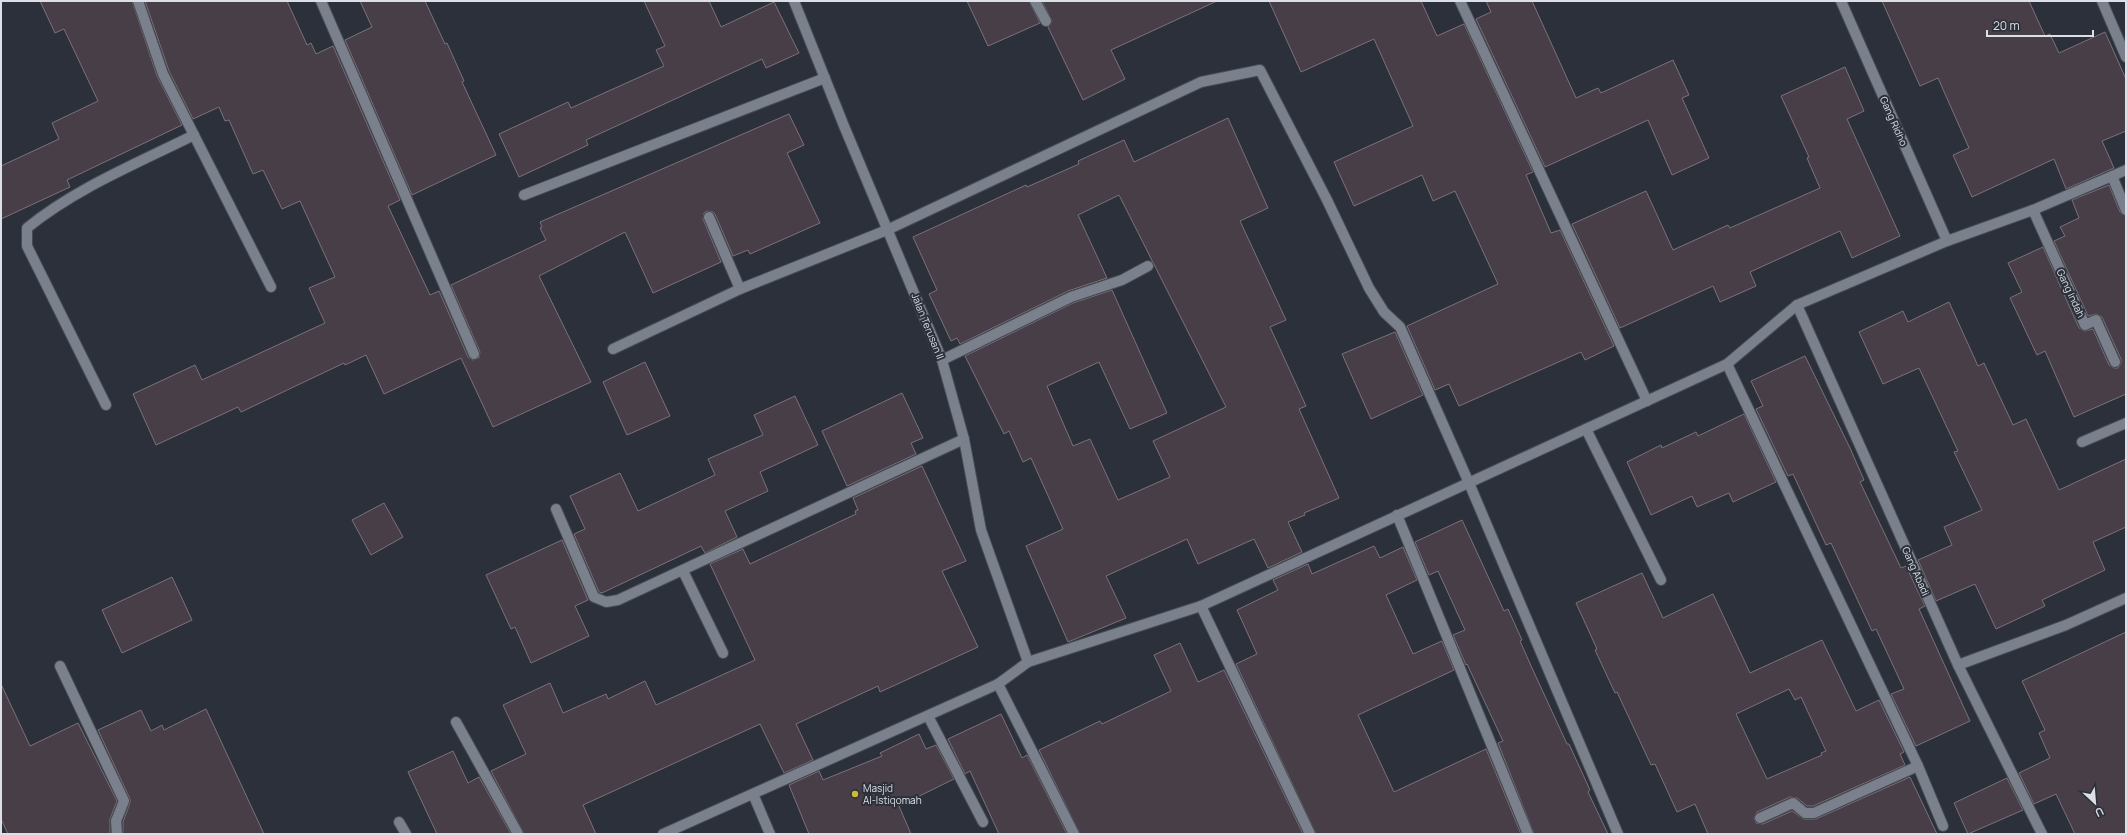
<svg xmlns="http://www.w3.org/2000/svg" width="2127" height="835" viewBox="0 0 2127 835" font-family="Manrope,sans-serif">
<rect width="100%" height="100%" fill="#2b303a"/>
<g fill="#473e47" stroke="#7c717c" fill-rule="evenodd">
<path d="M40,1H132L157,76L182,125L67,180L70,187L1,219V166L59,139L52,123L98,101L64,29L55,33Z"/>
<path d="M145,1H287L307,45L311,43L316,54L333,46L400,200L388,206L430,295L439,291L468,357L473,360L479,358L480,352L451,285L546,240L540,228L542,227L540,222L789,114L804,145L787,153L820,223L750,254L748,250L733,256L715,214L713,212L707,211L704,213L703,219L721,262L653,293L625,232L539,276L591,382L493,427L461,358L384,394L366,355L345,365L344,363L241,412L238,407L156,445L133,394L195,365L202,380L325,323L309,288L335,277L300,201L282,209L263,170L253,174L229,120L225,121L219,107L193,119L169,71Z"/>
<path d="M360,1H425L445,44L447,43L464,81L462,82L496,155L412,195L345,40L372,27Z"/>
<path d="M644,1H709L721,27L774,2L799,53L766,68L762,59L586,140L588,145L519,177L499,134L568,102L571,108L664,66L656,50L665,46Z"/>
<path d="M967,1H1029L1040,23L988,46Z"/>
<path d="M1042,1H1217L1111,50L1125,79L1083,100L1048,27L1052,21Z"/>
<path d="M1269,1H1421L1437,36L1464,24L1533,172L1526,175L1551,233L1560,230L1614,346L1585,360L1581,352L1459,406L1449,384L1435,390L1407,326L1498,284L1455,191L1433,201L1422,175L1354,206L1334,162L1413,126L1374,39L1301,72Z"/>
<path d="M1486,1H1532L1576,98L1598,88L1601,93L1673,60L1689,95L1682,98L1709,158L1672,175L1648,120L1545,167L1476,19L1491,12Z"/>
<path d="M1882,1H2029L2045,36L2050,34L2059,53L2105,32L2126,79V131L2102,141L2114,168L2066,189L2054,159L1972,197L1953,155L1969,148L1938,78L1920,86Z"/>
<path d="M1845,67L1864,111L1847,119L1900,236L1852,258L1840,231L1750,272L1756,286L1720,302L1713,286L1620,328L1572,224L1646,191L1673,250L1728,225L1730,228L1820,188L1807,158L1809,157L1781,96Z"/>
<path d="M1228,118L1268,208L1240,221L1286,320L1270,327L1306,406L1299,409L1339,498L1304,513L1305,515L1288,522L1302,552L1268,568L1254,539L1198,564L1187,539L1106,576L1126,618L1068,642L1026,546L1063,529L1031,458L1023,462L1009,431L1004,434L965,356L1073,303L1112,290L1167,413L1130,429L1099,362L1047,386L1073,446L1090,439L1118,500L1170,477L1153,441L1226,407L1119,195L1078,215L1107,278L1068,291L960,344L957,338L951,341L929,294L937,290L913,237L1026,185L1027,187L1079,164L1078,161L1124,140L1134,162Z"/>
<path d="M2109,185L2120,212L2126,216V394L2074,417L2045,351L2037,355L2010,298L2022,292L2008,263L2043,247L2079,328L2085,331L2093,329L2109,365L2114,368H2118L2121,363V359L2102,317L2096,314L2088,316L2054,241L2065,236L2060,227L2079,218L2072,200Z"/>
<path d="M1949,302L1978,366L1984,363L2013,425L2026,419L2059,490L2126,459V527L2093,542L2105,570L2042,600L2045,606L1996,629L1975,584L1936,601L1918,560L1952,545L1944,527L1982,510L1954,452L1958,451L1919,368L1883,384L1859,332L1903,311L1908,322Z"/>
<path d="M1395,332L1423,395L1371,419L1342,354Z"/>
<path d="M1805,356L1850,448L1864,480L1860,482L1901,568L1906,566L1925,606L1919,609L1970,721L1916,746L1891,694L1904,689L1876,629L1872,631L1831,543L1826,545L1793,474L1788,476L1756,409L1763,406L1751,381Z"/>
<path d="M645,362L670,416L627,435L603,382Z"/>
<path d="M902,393L923,438L911,443L916,454L847,486L822,431Z"/>
<path d="M795,396L818,445L760,472L768,491L725,511L737,537L705,553L701,546L602,593L599,592L574,534L585,529L570,496L620,473L638,511L715,475L708,459L763,435L754,415Z"/>
<path d="M1744,414L1776,482L1733,502L1729,493L1697,507L1692,496L1651,515L1627,462L1661,445L1662,448L1696,432L1698,436Z"/>
<path d="M922,466L966,561L942,571L978,647L880,692L878,686L796,724L813,760L784,773L760,724L583,805L596,834H524L491,771L526,754L503,705L550,683L563,713L606,694L608,699L645,681L656,705L755,660L710,564L743,549L750,564L856,514L855,511L858,510L853,498Z"/>
<path d="M384,503L403,537L371,555L352,520Z"/>
<path d="M1462,520L1504,611L1508,609L1522,640L1520,641L1532,668L1567,744H1569L1590,790L1588,792L1608,834H1534L1498,743L1503,741L1467,664L1466,665L1453,635L1465,630L1438,571L1429,575L1415,542Z"/>
<path d="M562,540L588,600L575,606L589,636L531,663L515,627L511,629L486,575Z"/>
<path d="M1374,546L1380,558L1403,547L1417,580L1386,595L1413,654L1442,641L1454,670L1358,715L1394,792L1486,749L1521,834H1316L1236,664L1257,654L1237,610L1278,590L1273,580L1308,564L1312,574Z"/>
<path d="M1642,573L1663,618L1713,594L1750,673L1822,640L1856,711L1879,700L1904,752L1900,754L1905,765L1813,806H1807L1797,798L1790,797L1757,812L1754,818L1756,823L1763,824L1792,811L1804,819H1816L1910,777L1937,834H1708L1695,804L1677,812L1655,764L1651,765L1617,692L1615,693L1595,650L1597,649L1576,603ZM1789,689L1795,700L1801,697L1826,751L1821,753L1822,755L1767,779L1736,714Z"/>
<path d="M172,577L192,620L122,653L102,610Z"/>
<path d="M2126,632V834H2075L2056,794L2034,804L2019,773L2050,758L2039,733L2045,730L2022,681Z"/>
<path d="M1180,643L1198,682L1224,670L1303,834H1080L1039,750L1100,721L1102,724L1171,691L1154,655Z"/>
<path d="M1,684L30,746L78,723L117,801L110,819V834H8L1,819Z"/>
<path d="M206,709L264,834H123V822L130,803V799L98,730L141,710L151,731L162,725L164,730Z"/>
<path d="M1001,714L1022,758L1027,755L1067,834H999L970,771L965,774L948,739Z"/>
<path d="M919,734L926,749L936,745L954,779L899,806L911,834H809L789,785L819,771L823,780L882,756L880,753Z"/>
<path d="M453,751L468,783L479,777L511,834H437L408,772Z"/>
<path d="M2007,778L2023,810L1968,834L1954,803Z"/>
</g>
<g fill="none" stroke-linecap="round" stroke-linejoin="round">
<g stroke="#474c54" stroke-width="12">
<g id="service">
<path d="M709,217L740,289"/>
<path d="M1586,429L1661,580"/>
<path d="M683,571L723,653"/>
<path d="M1958,665L2066,625L2126,598"/>
<path d="M928,716L983,822"/>
<path d="M456,722L518,834"/>
<path d="M399,822L406,834"/>
</g>
</g>
<g stroke="#474c54" stroke-width="12">
<g id="minor">
<path d="M138,1L163,74L271,287"/>
<path d="M321,1L474,354"/>
<path d="M794,1L844,126L942,360L964,439L981,530L1028,662"/>
<path d="M1035,1L1046,21"/>
<path d="M1460,1L1647,401"/>
<path d="M1841,1L1947,241"/>
<path d="M2102,1L2126,57"/>
<path d="M2112,176L2126,210"/>
<path d="M524,195L825,78"/>
<path d="M2033,210L2085,325L2096,320L2115,362"/>
<path d="M1797,305L1958,665L2042,834"/>
<path d="M613,349L740,289L887,230L1201,82L1260,70L1327,200L1369,288L1384,312L1400,327L1469,483L1618,834"/>
<path d="M942,360L1071,297L1122,280L1148,266"/>
<path d="M1727,364L1918,766L1943,826"/>
<path d="M106,405L27,246V228C76,188 138,163 194,135"/>
<path d="M2082,442L2126,423"/>
<path d="M556,509L594,597L606,602L618,600L964,439"/>
<path d="M1397,515L1528,834"/>
<path d="M1201,606L1310,834"/>
<path d="M60,666L124,801L116,821L117,834"/>
<path d="M998,684L1074,834"/>
<path d="M753,794L770,834"/>
<path d="M1760,818L1793,803L1805,813H1814L1918,766"/>
<path d="M663,834L998,684L1028,662L1201,606L1727,364L1797,305L1947,241L2033,210L2126,170"/>
</g>
</g>
<use href="#service" stroke="#7a808c" stroke-width="10"/>
<use href="#minor" stroke="#7a808c" stroke-width="10"/>
</g>
<circle fill="#ceb938" stroke="#2b303a" stroke-width="1.5" cx="855" cy="794" r="4"/>
<g text-anchor="middle" stroke-width="4" stroke-linejoin="round" paint-order="stroke">
<g font-size="10" fill="#dce0e6" stroke="#2b303a">
<text transform="translate(1894 121) rotate(66)" y="4">Gang Ridho</text>
<text transform="translate(2071 293) rotate(65)" y="4">Gang Indah</text>
<text transform="translate(928 326) rotate(68)" y="4">Jalan Terusan II</text>
<text transform="translate(1916 571) rotate(66)" y="4">Gang Abadi</text>
</g>
<g font-size="10" fill="#dce0e6" stroke="#2b303a" text-anchor="start">
<text x="863" y="792">Masjid<tspan x="863" dy="12">Al-Istiqomah</tspan></text>
</g>
</g>
<rect width="2127" height="835" fill="none" stroke="#dce0e6" stroke-width="4"/>
<g transform="translate(2095 803) rotate(154)" stroke="#2b303a" stroke-width="3" paint-order="stroke">
<path d="M0-3L7 15L0 10L-7 15Z" fill="#dce0e6"/>
<text y="-6" font-size="11" font-weight="bold" text-anchor="middle" fill="#dce0e6">U</text>
</g>
<path d="M1987 30v6h106v-6" fill="none" stroke="#dce0e6" stroke-width="2"/>
<text x="1993" y="30" font-size="12" fill="#dce0e6" stroke="#2b303a" stroke-width="3" paint-order="stroke">20 m</text>
</svg>
